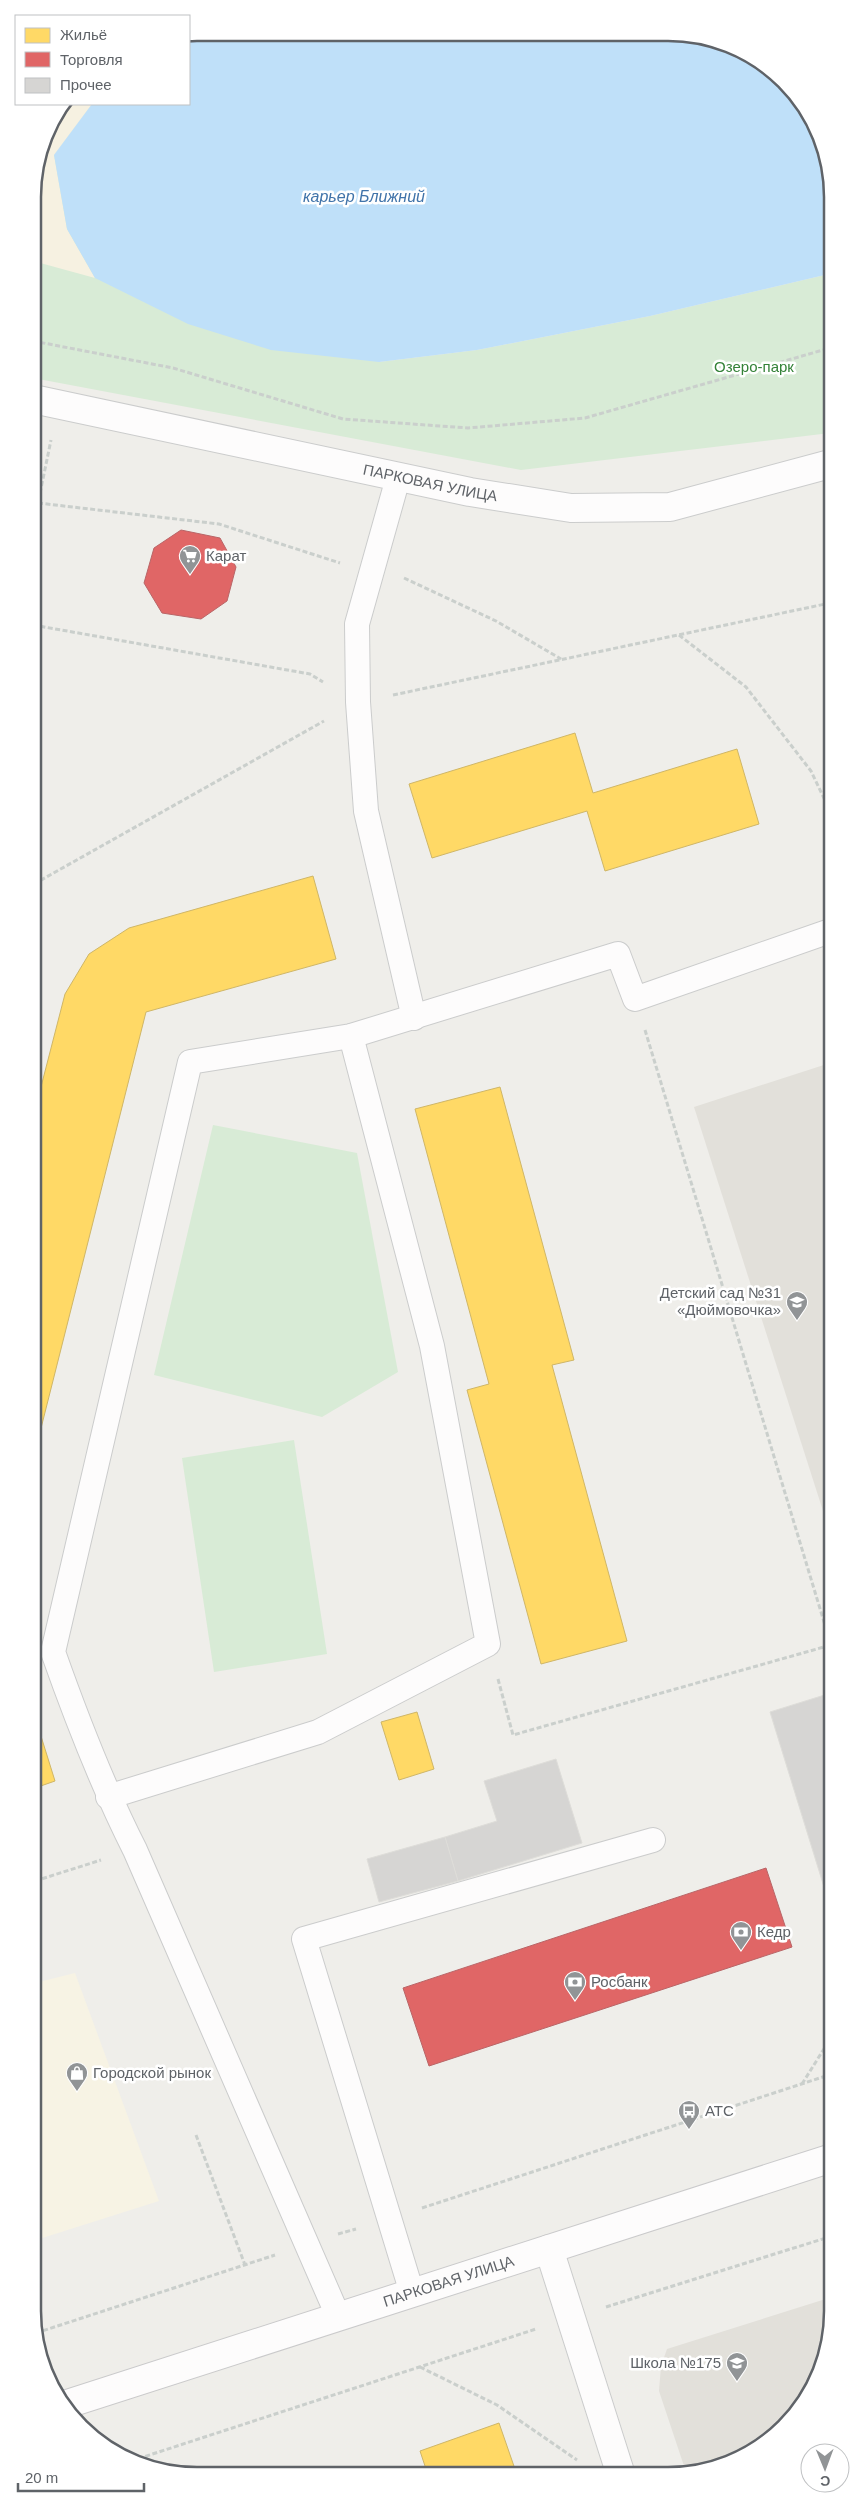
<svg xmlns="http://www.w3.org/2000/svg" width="865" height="2508" viewBox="0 0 865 2508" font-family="Arial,sans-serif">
<rect width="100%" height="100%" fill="#efeeea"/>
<path fill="#f7f3e4" d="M75,1973L159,2201L36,2240L35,1983Z"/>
<g fill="#e2e0da">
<path d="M830,1063L831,1536L694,1107Z"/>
<path d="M832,2297V2321L820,2373L792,2419L750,2453L700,2472H686L659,2391L661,2366L667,2349Z"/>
</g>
<g fill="#d8ebd6">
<path d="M66,104H92L54,155L379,362L477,350L650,316L829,274L830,433L521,470L33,378V187L50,124Z"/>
<path d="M213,1125L357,1153L398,1372L322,1417L154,1375Z"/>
<path d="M294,1440L327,1654L214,1672L182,1458Z"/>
</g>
<path fill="#f6f1e1" d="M66,104H92L54,155L67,229L95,278L33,261V187L50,124Z"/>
<path fill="#bfe0f9" d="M198,33L700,36L750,55L784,81L815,124L829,165V274L650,316L477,350L379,362L271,350L188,324L95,278L67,229L54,155L92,104H189V34Z"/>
<g fill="#ffd966" stroke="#cfb667">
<path d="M575,733L593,793L737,749L759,824L605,871L587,811L432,858L409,784Z"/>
<path d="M313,876L336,959L146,1012L35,1452L34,1114L65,994L89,954L129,928Z"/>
<path d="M500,1087L574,1360L552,1365L627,1641L541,1664L467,1390L489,1384L415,1109Z"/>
<path d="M417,1712L434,1769L399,1780L381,1722Z"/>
<path d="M35,1717L55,1781L35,1788Z"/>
<path d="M499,2423L516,2472H427L420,2451Z"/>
</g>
<g fill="#e06666" stroke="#b96567">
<path d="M181,530L220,538L236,567L227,601L201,619L162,613L144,583L154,548Z"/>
<path d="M766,1868L792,1947L429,2066L403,1988Z"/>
</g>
<g fill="#d6d5d3" stroke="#deddd9">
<path d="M831,1693L832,1913L770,1712Z"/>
<path d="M556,1759L582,1843L458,1881L445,1837L497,1821L484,1781Z"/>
<path d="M445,1837L458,1881L379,1902L367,1859Z"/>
</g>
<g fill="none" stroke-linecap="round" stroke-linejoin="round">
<g stroke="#cbcccc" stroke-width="26">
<g id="lane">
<path d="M398,478L357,624L358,702L366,811L414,1018"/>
<path d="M108,1797L318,1732L488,1644L432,1346L351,1036"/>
<path d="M412,2293L304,1939L653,1840"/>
<path d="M338,2316L135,1850C102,1785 77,1720 53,1652L190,1062L351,1036L618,954L635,999L830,931"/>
</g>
</g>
<g stroke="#cbcccc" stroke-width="30">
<g id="street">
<path id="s1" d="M33,399L470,492L571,508L670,507L830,464"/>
<path d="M549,2249L620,2472"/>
</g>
</g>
<g stroke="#cacacb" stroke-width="30">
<g id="secondary">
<path id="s2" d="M64,2405L832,2158"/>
</g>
</g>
<g stroke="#cacfcc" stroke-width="3" stroke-dasharray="5 2.5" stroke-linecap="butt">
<path d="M33,341L173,368L343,419L468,428L585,418L830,348"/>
<path d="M33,502L38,503L51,440"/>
<path d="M38,503L219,524L340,563"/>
<path d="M404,578L496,621L561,659"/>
<path d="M33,625L310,674L323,682"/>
<path d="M679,635L746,687L811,771L830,811"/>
<path d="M393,695L830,603"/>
<path d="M34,884L324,721"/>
<path d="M645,1030L831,1645"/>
<path d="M498,1679L513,1735L831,1645"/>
<path d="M35,1881L101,1860"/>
<path d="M802,2084L832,2036"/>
<path d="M196,2135L245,2265"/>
<path d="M422,2208L832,2074"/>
<path d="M338,2234L356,2229"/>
<path d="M606,2307L832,2236"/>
<path d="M36,2333L275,2255"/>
<path d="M420,2367L497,2405L577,2460"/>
<path d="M131,2461L536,2329"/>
</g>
<use href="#lane" stroke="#fdfcfc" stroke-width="24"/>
<use href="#street" stroke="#fdfcfc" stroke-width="28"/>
<use href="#secondary" stroke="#fdfcfc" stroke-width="28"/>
</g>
<defs>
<g id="supermarket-pin" transform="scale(1.125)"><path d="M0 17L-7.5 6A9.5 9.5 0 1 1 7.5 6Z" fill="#919496" stroke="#fff"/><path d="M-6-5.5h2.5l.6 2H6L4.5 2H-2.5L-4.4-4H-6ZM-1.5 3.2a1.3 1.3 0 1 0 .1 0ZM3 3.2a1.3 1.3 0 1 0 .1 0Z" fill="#fff"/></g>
<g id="school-pin" transform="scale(1.125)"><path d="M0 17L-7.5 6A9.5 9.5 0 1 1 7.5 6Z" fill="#919496" stroke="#fff"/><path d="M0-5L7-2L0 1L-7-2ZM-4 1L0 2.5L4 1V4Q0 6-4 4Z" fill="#fff"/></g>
<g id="bank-pin" transform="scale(1.125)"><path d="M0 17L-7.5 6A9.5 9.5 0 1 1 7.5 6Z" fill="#919496" stroke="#fff"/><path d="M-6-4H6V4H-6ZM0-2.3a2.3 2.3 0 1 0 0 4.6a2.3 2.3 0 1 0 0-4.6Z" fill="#fff"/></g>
<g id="shop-pin" transform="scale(1.125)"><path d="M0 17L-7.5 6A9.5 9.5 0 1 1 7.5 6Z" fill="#919496" stroke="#fff"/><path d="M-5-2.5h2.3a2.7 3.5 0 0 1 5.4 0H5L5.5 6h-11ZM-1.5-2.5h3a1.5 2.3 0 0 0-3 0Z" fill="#fff"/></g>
<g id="bus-pin" transform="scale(1.125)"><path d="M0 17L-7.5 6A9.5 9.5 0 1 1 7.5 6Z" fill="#919496" stroke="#fff"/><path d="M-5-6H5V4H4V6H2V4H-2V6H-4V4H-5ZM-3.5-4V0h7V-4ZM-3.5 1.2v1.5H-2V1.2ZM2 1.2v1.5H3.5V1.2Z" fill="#fff"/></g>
</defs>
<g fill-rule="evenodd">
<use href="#supermarket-pin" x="190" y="556"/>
<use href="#school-pin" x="797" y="1302"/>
<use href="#bank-pin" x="741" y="1932"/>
<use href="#bank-pin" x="575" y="1982"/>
<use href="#shop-pin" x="77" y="2073"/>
<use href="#bus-pin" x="689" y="2111"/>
<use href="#school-pin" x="737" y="2363"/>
</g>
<g text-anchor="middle" stroke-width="5" stroke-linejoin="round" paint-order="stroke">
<g font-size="15" fill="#348238" stroke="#fff">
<text x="754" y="372">Озеро-парк</text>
</g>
<g font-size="15" fill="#5f6368" stroke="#fff">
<text dy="5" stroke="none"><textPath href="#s1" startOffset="406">ПАРКОВАЯ УЛИЦА</textPath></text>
<text dy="5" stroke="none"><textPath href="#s2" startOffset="404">ПАРКОВАЯ УЛИЦА</textPath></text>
</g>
<g font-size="15" fill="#5f6368" stroke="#fff" text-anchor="start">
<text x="206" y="561">Карат</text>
<text x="781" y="1298" text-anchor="end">Детский сад №31<tspan x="781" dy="17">«Дюймовочка»</tspan></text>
<text x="757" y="1937">Кедр</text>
<text x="591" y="1987">Росбанк</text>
<text x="93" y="2078">Городской рынок</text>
<text x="705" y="2116">АТС</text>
<text x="721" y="2368" text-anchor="end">Школа №175</text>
</g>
<g font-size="16" font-style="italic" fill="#4174aa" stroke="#fff">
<text x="364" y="202">карьер Ближний</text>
</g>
</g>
<path d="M0 0H865V2508H0ZM197 41H668A156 156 0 0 1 824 197V2311A156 156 0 0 1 668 2467H197A156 156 0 0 1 41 2311V197A156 156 0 0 1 197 41Z" fill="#fff" fill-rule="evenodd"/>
<path fill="none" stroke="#5f6368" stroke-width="2.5" d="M197 41H668A156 156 0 0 1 824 197V2311A156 156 0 0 1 668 2467H197A156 156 0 0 1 41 2311V197A156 156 0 0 1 197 41Z"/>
<rect x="15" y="15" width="175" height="90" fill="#ffffff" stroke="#bfc1c3"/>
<rect x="25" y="28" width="25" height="15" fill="#ffd966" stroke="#bfc1c3"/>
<text x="60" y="40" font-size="15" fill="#5f6368">Жильё</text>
<rect x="25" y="52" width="25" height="15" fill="#e06666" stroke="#bfc1c3"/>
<text x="60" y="65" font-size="15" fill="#5f6368">Торговля</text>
<rect x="25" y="78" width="25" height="15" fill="#d6d5d3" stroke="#bfc1c3"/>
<text x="60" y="90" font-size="15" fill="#5f6368">Прочее</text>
<g transform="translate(825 2468) rotate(179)"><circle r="24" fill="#ffffff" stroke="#bfc1c3"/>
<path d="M0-4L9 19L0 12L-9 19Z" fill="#919496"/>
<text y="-8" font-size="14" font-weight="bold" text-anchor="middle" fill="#5f6368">С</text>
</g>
<path d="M18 2483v8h126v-8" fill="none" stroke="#5f6368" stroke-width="2.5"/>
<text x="25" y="2483" font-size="15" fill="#5f6368" stroke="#ffffff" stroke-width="4" paint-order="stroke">20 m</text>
</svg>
